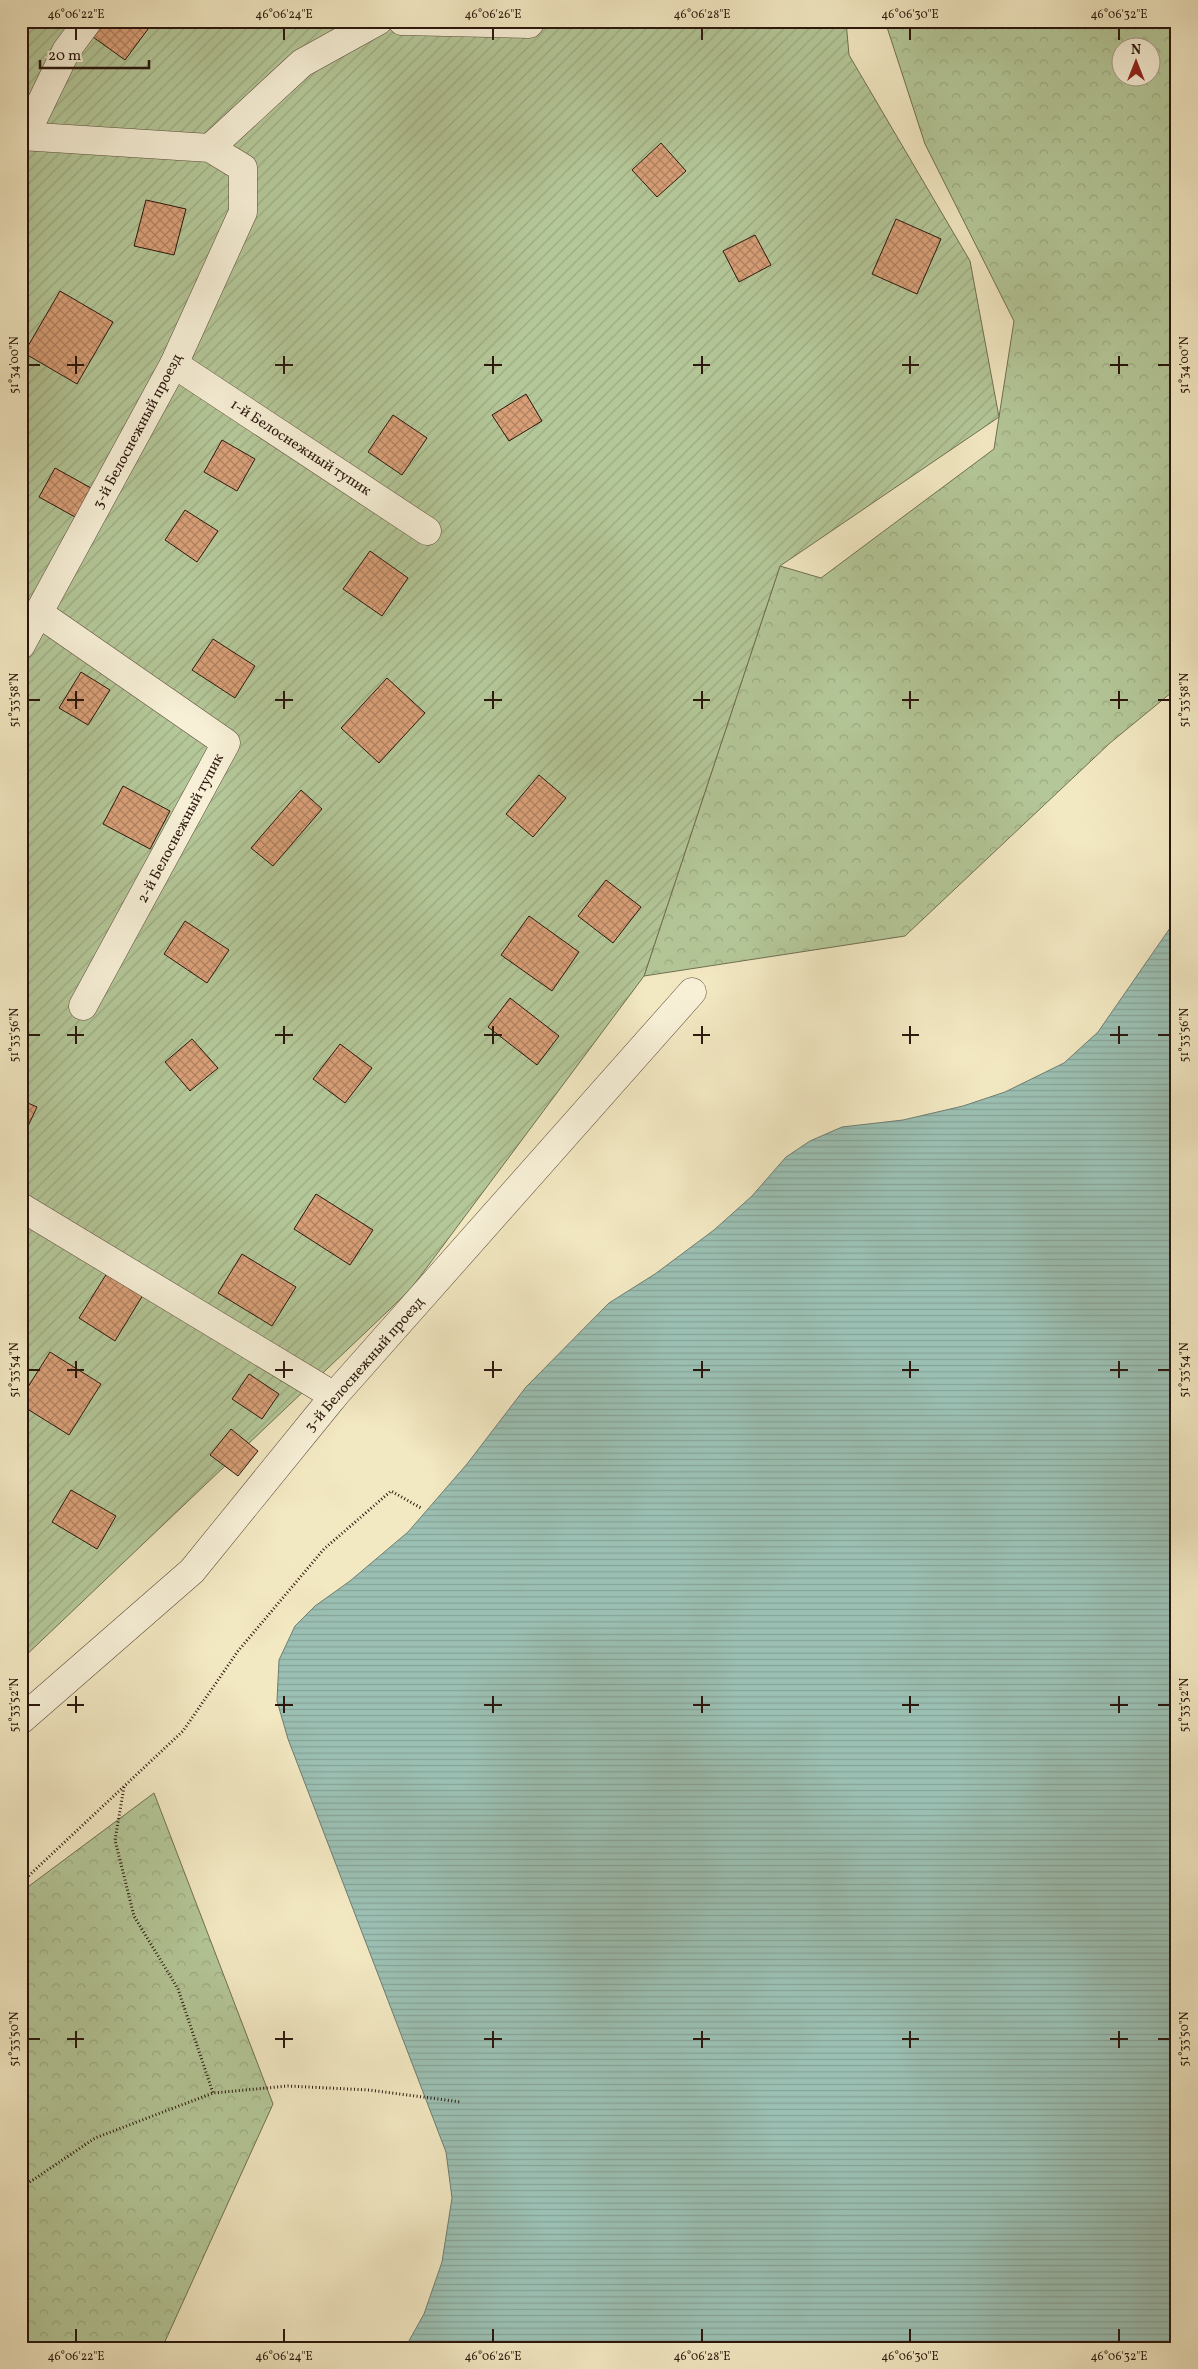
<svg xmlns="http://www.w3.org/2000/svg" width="1198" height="2369" viewBox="0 0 1198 2369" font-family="Vollkorn,serif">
<defs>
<pattern id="forest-crowns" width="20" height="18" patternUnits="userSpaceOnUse" patternTransform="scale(1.25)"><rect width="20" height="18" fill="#b4c798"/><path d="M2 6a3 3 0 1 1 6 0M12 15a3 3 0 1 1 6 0" fill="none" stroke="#9baa82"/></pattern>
<pattern id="garden-furrows" width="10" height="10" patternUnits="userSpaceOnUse" patternTransform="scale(1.25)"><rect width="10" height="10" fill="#b4c798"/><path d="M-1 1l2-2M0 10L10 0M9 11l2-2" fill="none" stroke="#9baa82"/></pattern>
<pattern id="water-rules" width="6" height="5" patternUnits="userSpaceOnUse" patternTransform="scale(1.25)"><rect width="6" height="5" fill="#9bc0b3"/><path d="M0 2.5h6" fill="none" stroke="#86a499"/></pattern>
<pattern id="building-cross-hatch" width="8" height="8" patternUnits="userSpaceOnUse" patternTransform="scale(1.25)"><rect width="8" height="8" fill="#d9a078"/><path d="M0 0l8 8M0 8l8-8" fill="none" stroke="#b08161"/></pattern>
</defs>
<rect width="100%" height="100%" fill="#f2e8c2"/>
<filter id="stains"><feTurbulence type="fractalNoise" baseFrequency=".004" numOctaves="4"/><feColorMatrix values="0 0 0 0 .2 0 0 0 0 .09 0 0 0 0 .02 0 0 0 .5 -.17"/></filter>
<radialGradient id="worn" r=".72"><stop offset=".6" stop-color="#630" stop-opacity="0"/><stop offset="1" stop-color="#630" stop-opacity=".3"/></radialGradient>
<g fill="url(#forest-crowns)" stroke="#706f52" fill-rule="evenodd">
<path d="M885,21H1177V688L1110,743L905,936L644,976L780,566L821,578L994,449L1014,321L925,144ZM1120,48H1150V78H1120Z"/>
<path d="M154,1793L273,2104L162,2348H21V1892Z"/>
</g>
<path fill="url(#garden-furrows)" stroke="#706f52" d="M21,21H846L849,55L970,261L999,417L780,566L644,976L410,1290L21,1660Z"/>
<path fill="url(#water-rules)" stroke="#6e7c71" d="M1177,918V2348H405L424,2314L442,2262L452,2198L446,2152L288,1739L277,1701L279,1660L295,1626L315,1606L350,1581L408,1532L467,1464L526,1387L609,1303L655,1274L714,1230L752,1196L786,1157L810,1141L842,1127L903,1120L963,1106L1005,1092L1064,1063L1098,1032Z"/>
<g fill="url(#building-cross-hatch)" stroke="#2b170d">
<path d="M104,21H154L125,60L93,37Z"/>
<path d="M661,143L686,171L657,197L632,170Z"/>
<path d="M146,200L186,209L174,255L134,246Z"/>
<path d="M896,219L941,239L917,294L872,274Z"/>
<path d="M755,235L771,265L739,282L723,251Z"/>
<path d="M60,291L113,322L77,384L24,353Z"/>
<path d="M526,394L542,421L509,441L492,415Z"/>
<path d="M393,415L427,438L402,475L368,452Z"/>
<path d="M222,440L255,459L237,491L204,472Z"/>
<path d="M55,468L91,488L75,517L39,497Z"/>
<path d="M185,510L218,531L197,562L165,540Z"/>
<path d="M370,551L408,578L382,616L343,589Z"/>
<path d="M213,639L255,666L235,698L192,670Z"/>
<path d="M81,672L110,690L88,725L59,708Z"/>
<path d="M387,678L425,713L379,763L341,728Z"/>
<path d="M539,775L566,798L533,837L506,814Z"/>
<path d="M123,786L170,811L150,849L103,824Z"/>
<path d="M301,790L322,809L273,866L251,848Z"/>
<path d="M606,880L641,907L613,943L578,916Z"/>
<path d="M529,916L579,952L552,991L501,955Z"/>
<path d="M185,921L229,950L207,983L164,954Z"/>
<path d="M510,998L559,1036L537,1065L488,1027Z"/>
<path d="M192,1039L218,1068L190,1091L165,1062Z"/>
<path d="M340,1044L372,1068L345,1103L313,1079Z"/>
<path d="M21,1100L37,1107L21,1141Z"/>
<path d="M316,1194L373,1230L350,1265L294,1229Z"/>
<path d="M242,1254L296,1287L272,1326L218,1293Z"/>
<path d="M107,1273L143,1295L115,1341L79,1318Z"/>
<path d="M50,1352L101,1384L69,1435L21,1405V1398Z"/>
<path d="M249,1374L279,1394L262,1419L232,1399Z"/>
<path d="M231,1429L258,1451L238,1476L210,1455Z"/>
<path d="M71,1490L116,1516L97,1549L52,1522Z"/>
</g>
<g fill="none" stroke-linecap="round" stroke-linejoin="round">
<g stroke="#5d4b3a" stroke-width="29">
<g id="minor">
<path d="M402,21L529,24L531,21"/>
<path d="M21,136L210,148L243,168V212L174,364L21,645"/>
<path d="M25,136L66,51L88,21"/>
<path d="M210,148L302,63L378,21"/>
<path d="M174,364L427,531"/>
<path d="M40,614L226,743L83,1006"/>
<path d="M21,1207L334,1396"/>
<path d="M21,1720L192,1571L334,1396L692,992"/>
</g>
</g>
<g stroke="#2b170d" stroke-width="3" stroke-dasharray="1 2.5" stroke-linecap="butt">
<path d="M124,1787L115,1840L134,1916L178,1989L213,2093"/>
<path d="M21,1883L183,1731L238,1651L324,1549L391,1491L421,1508"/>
<path d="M21,2188L95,2138L213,2093L288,2086L369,2090L461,2102"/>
</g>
<use href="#minor" stroke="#f7f0d7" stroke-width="28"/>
</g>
<path fill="none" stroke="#2b170d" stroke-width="2" d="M76,28V40M284,28V40M493,28V40M702,28V40M910,28V40M1119,28V40M76,356V374M284,356V374M493,356V374M702,356V374M910,356V374M1119,356V374M28,365H40M67,365H84M275,365H293M484,365H502M693,365H710M902,365H919M1110,365H1128M1158,365H1170M76,691V709M284,691V709M493,691V709M702,691V709M910,691V709M1119,691V709M28,700H40M67,700H84M275,700H293M484,700H502M693,700H710M902,700H919M1110,700H1128M1158,700H1170M76,1026V1044M284,1026V1044M493,1026V1044M702,1026V1044M910,1026V1044M1119,1026V1044M28,1035H40M67,1035H84M275,1035H293M484,1035H502M693,1035H710M902,1035H919M1110,1035H1128M1158,1035H1170M76,1361V1378M284,1361V1378M493,1361V1378M702,1361V1378M910,1361V1378M1119,1361V1378M28,1370H40M67,1370H84M275,1370H293M484,1370H502M693,1370H710M902,1370H919M1110,1370H1128M1158,1370H1170M76,1696V1713M284,1696V1713M493,1696V1713M702,1696V1713M910,1696V1713M1119,1696V1713M28,1705H40M67,1705H84M275,1705H293M484,1705H502M693,1705H710M902,1705H919M1110,1705H1128M1158,1705H1170M76,2031V2048M284,2031V2048M493,2031V2048M702,2031V2048M910,2031V2048M1119,2031V2048M28,2039H40M67,2039H84M275,2039H293M484,2039H502M693,2039H710M902,2039H919M1110,2039H1128M1158,2039H1170M76,2329V2342M284,2329V2342M493,2329V2342M702,2329V2342M910,2329V2342M1119,2329V2342"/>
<g text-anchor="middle" stroke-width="4" stroke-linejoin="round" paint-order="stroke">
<g font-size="15" fill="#2b170d" stroke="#f7f0d7">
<text transform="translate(137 431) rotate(-62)" y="5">3-й Белоснежный проезд</text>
<text transform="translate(301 447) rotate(33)" y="5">1-й Белоснежный тупик</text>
<text transform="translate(180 828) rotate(-62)" y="5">2-й Белоснежный тупик</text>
<text transform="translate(364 1364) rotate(-49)" y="5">3-й Белоснежный проезд</text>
</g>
</g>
<rect width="1198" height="2369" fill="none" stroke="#f2e8c2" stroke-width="55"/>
<g transform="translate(1136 62)"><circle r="24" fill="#f7f0d7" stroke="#a59986"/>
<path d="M0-4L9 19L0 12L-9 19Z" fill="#8f2418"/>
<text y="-8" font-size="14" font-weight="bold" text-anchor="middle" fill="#2b170d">N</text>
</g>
<path d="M40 60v8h109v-8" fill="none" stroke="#2b170d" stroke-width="2.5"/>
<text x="48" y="60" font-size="15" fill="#2b170d" stroke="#f7f0d7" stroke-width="4" paint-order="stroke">20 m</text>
<rect x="28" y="28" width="1142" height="2314" fill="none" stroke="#2b170d" stroke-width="2"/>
<g font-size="12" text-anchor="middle" fill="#2b170d">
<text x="76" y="18">46°06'22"E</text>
<text x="284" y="18">46°06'24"E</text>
<text x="493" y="18">46°06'26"E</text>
<text x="702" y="18">46°06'28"E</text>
<text x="910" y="18">46°06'30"E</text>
<text x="1119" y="18">46°06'32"E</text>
<text transform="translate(14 365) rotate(-90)" y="4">51°34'00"N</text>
<text transform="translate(1184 365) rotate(-90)" y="4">51°34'00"N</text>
<text transform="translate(14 700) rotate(-90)" y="4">51°33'58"N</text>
<text transform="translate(1184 700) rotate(-90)" y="4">51°33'58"N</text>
<text transform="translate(14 1035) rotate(-90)" y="4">51°33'56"N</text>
<text transform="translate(1184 1035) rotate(-90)" y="4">51°33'56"N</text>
<text transform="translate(14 1370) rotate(-90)" y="4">51°33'54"N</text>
<text transform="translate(1184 1370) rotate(-90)" y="4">51°33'54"N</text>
<text transform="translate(14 1705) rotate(-90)" y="4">51°33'52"N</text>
<text transform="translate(1184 1705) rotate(-90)" y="4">51°33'52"N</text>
<text transform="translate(14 2039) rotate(-90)" y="4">51°33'50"N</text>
<text transform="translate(1184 2039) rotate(-90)" y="4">51°33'50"N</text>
<text x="76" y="2360">46°06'22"E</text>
<text x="284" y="2360">46°06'24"E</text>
<text x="493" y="2360">46°06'26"E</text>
<text x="702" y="2360">46°06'28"E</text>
<text x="910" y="2360">46°06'30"E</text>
<text x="1119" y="2360">46°06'32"E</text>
</g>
<rect width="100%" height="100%" filter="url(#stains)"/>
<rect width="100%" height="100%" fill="url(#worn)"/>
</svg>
